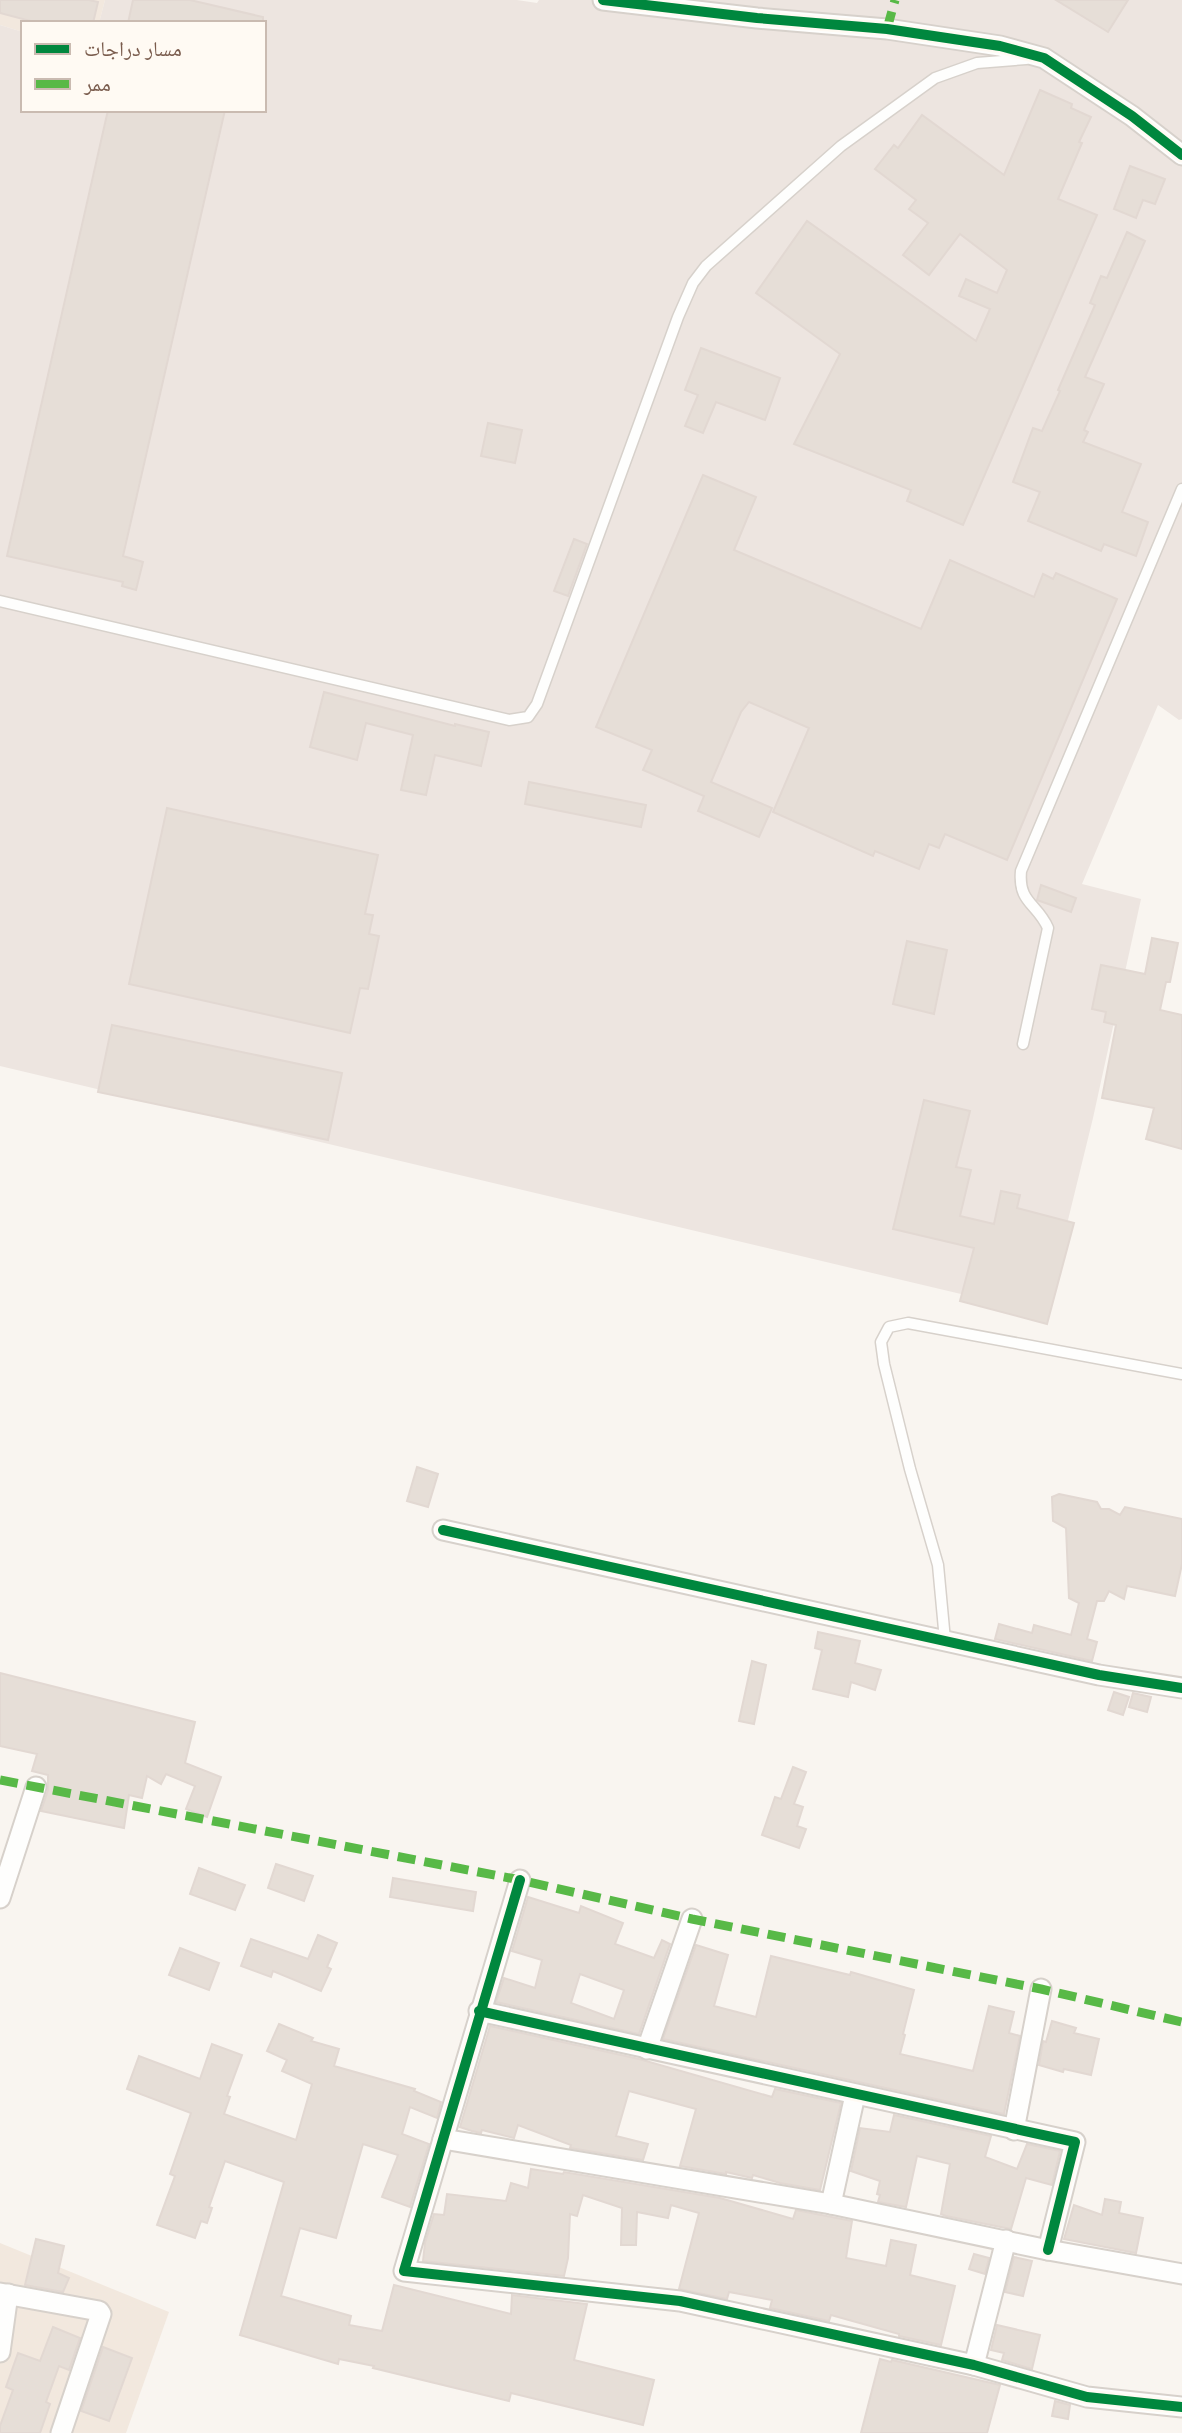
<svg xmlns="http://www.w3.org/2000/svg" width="1182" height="2433" viewBox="0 0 1182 2433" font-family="Barlow,'Noto Naskh Arabic',sans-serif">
<rect width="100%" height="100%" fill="#f9f5f0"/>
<g fill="#f2e8de">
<path d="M0,0H105L99,23H23V32L0,25Z"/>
<path d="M0,2243L169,2312L126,2433H0Z"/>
</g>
<path fill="#ede5e0" d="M105,0H517L537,3L539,0H1182V719L1179,720L1158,705L1082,884L1141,899L1093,1118L1045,1314L0,1066V25L23,32V110H264V23H99Z"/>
<g fill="#e6ded7" stroke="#e2d8d2" stroke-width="2" fill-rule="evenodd">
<path d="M0,0H89L98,2L93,23H38L0,13Z"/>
<path d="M133,0H190L263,17V23H128Z"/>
<path d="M1056,0H1128L1108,32Z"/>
<path d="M1040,90L1072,104L1071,108L1091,117L1079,142L1082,143L1058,199L1097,215L963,525L907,501L911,490L794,444L840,354L756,293L807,221L976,341L990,309L959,296L966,279L997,293L1007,270L960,234L929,275L903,255L928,223L909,209L916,200L875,169L894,145L898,148L922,115L1004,175Z"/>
<path d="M108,110H225L123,556L143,562L136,590L122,586L123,582L7,556Z"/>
<path d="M1130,166L1165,179L1155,204L1143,200L1136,218L1114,209Z"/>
<path d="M1127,232L1145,241L1085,377L1104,384L1084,430L1088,432L1083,442L1141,464L1122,512L1148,522L1136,556L1104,544L1101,551L1028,521L1040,492L1013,482L1033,428L1042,431L1060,391L1058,390L1095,305L1090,303L1101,276L1107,278Z"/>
<path d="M701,348L780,378L765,420L716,402L703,433L685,426L698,395L685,390Z"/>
<path d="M488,423L522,430L515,463L481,456Z"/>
<path d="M703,475L756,497L734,550L921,629L950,560L1034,597L1043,574L1053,579L1056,573L1117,599L1007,860L945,834L939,848L929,844L919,869L875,851L873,856L773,812L809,728L749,702L741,712L711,782L772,808L759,837L698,811L704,796L643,770L652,750L596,727Z"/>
<path d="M574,539L587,544L568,596L554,591Z"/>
<path d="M324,692L455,726V724L489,732L481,766L435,755L426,795L401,790L413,735L366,723L357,760L310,747Z"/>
<path d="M529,782L646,805L641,827L525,804Z"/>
<path d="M167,808L378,855L365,914L373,915L369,934L379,936L368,989L360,988L350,1033L129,984Z"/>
<path d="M1041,885L1076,898L1071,912L1037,900Z"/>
<path d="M1152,938L1178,943L1170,982H1166L1160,1010L1182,1015V1149L1146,1139L1154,1108L1102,1098L1116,1025L1104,1022L1106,1012L1092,1009L1101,965L1145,974Z"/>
<path d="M907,941L947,950L934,1014L893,1004Z"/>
<path d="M112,1025L342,1073L328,1140L98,1092Z"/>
<path d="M924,1100L970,1111L956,1167L971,1170L960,1216L994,1224L1001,1191L1020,1195L1017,1208L1074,1223L1047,1324L960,1301L974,1248L893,1229Z"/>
<path d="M417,1467L438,1474L428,1507L407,1501Z"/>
<path d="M1059,1494L1097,1502L1101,1509H1109L1120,1515L1125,1507L1182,1519V1564L1175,1596L1127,1586L1124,1599L1109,1591L1104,1601H1097L1087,1639L1097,1642L1092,1661L995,1639L999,1624L1032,1633L1034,1625L1071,1635L1079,1603L1069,1598L1066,1528L1053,1521L1052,1497Z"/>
<path d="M818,1632L860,1641L855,1663L881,1670L875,1690L851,1682L848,1697L813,1689L822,1650L815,1648Z"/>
<path d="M752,1661L766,1665L754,1724L739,1721Z"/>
<path d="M0,1673L195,1722L185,1763L221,1777L207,1817L186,1809L195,1786L166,1774L161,1784L147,1776L142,1798L129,1795L124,1828L41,1811L48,1790V1775L32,1771L37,1754L0,1746Z"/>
<path d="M1114,1692L1129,1697L1123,1715L1108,1710Z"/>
<path d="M1133,1693L1151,1697L1147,1712L1129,1707Z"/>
<path d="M793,1767L806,1772L794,1804L803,1807L797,1826L806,1829L799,1848L762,1835L775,1797L781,1799Z"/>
<path d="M276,1864L313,1876L304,1901L268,1888Z"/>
<path d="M199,1868L245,1885L235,1910L190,1894Z"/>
<path d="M393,1878L476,1892L473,1911L390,1897Z"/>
<path d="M528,1897L579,1913L581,1906L623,1923L615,1944L654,1958L662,1940L670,1944L639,2034L496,2002L504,1978L535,1988L542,1960L512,1951ZM580,1974L624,1990L614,2019L571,2003Z"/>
<path d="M318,1935L337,1943L327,1967L331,1969L321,1991L273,1971L271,1977L241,1966L251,1939L308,1959Z"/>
<path d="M696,1945L728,1955L714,2006L756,2017L771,1956L850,1975L851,1972L914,1990L903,2034L905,2035L900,2054L973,2071L989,2006L1014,2012L1009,2033L1020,2036L1004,2114L663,2039Z"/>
<path d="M180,1948L219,1963L209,1990L169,1975Z"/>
<path d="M1052,2021L1076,2028L1074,2033L1099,2039L1091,2075L1064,2069L1063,2072L1039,2065L1043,2041L1046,2042Z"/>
<path d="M279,2024L313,2038L311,2041L339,2049L334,2066L415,2089L414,2091L441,2102L437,2118L410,2107L402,2134L429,2144L410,2207L382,2197L398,2155L363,2144L336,2238L300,2228L281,2296L351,2316L349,2325L382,2331L394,2285L511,2314L512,2295L587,2304L574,2360L654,2380L643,2425L511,2393L509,2401L373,2368L374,2366L339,2359L338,2364L240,2335L284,2182L225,2161L209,2207L212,2208L207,2223L201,2221L195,2238L157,2225L175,2176L170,2174L191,2113L127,2089L139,2056L200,2079L212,2044L242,2055L227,2096L230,2097L224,2114L296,2140L312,2084L282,2071L287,2060L267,2051Z"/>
<path d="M490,2026L639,2059L772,2097L775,2089L841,2103L820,2190L780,2183L753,2175L752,2178L726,2172V2174L680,2166L696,2109L629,2091L616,2136L648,2144L643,2160L570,2148L571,2145L518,2125L514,2138L482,2130L481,2133L472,2131L460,2127Z"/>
<path d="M894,2115L991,2136L985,2157L1017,2169L1027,2144L1060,2151L1052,2185L1026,2178L1011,2229L946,2216L941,2214L950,2164L917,2156L906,2207L878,2202L880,2195L877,2194L880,2181L851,2171L860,2128L890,2132Z"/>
<path d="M531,2169L563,2174L564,2172L720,2198L793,2219L796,2210L852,2221L846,2258L886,2266L891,2240L916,2245L910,2275L955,2286L941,2345L899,2336V2334L831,2315L829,2321L770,2308L772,2300L729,2292L727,2299L679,2289L699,2213L671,2205L668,2218L637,2212L636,2245H621L622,2208L583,2195L577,2216L570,2214L568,2258L564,2276L423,2261L425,2243L434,2214L444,2215L447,2194L506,2201L511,2183L528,2188Z"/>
<path d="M1105,2199L1121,2202L1119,2213L1143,2218L1136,2253L1064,2239L1074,2205L1102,2215Z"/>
<path d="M36,2239L64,2246L58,2273L69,2278L63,2292L25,2285Z"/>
<path d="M974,2254L989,2258L985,2274L969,2269Z"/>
<path d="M1014,2257L1032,2261L1023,2296L1005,2292Z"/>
<path d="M997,2325L1040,2335L1032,2369L1002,2360L1004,2353L991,2350Z"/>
<path d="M53,2327L80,2338L69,2370L59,2366L46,2402L50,2404L40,2433H0V2426L13,2390L6,2387L18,2353L40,2361Z"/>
<path d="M103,2347L132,2358L109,2421L81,2411Z"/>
<path d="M880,2359L891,2362L892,2360L1000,2385L987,2433H861Z"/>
<path d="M1055,2401L1070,2405L1068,2419L1052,2416Z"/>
</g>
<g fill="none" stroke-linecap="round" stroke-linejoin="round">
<g stroke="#d7d1cb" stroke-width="13">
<g id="lane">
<path d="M0,601L509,720L528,717L537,704L678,317L693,283L706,266L841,146L935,78L977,63L1026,59"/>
<path d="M1023,1044L1048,928C1037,903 1018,903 1021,871L1182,489"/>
<path d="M945,1640L938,1565L910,1469L884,1364L881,1342L889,1327L908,1323L1182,1374"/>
</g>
</g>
<g stroke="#d7d1cb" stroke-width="23">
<g id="street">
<path d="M603,0L757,18L887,29L1000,46L1044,58L1132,116L1182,155"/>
<path d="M443,1530L1099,1675L1182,1688"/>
<path d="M520,1880L404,2271L680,2301L974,2365L1087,2397L1182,2407"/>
<path d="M0,1898L36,1787"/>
<path d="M479,2011L1075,2142L1048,2250"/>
<path d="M647,2049L692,1919"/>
<path d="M1014,2130L1041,1989"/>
<path d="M443,2139L831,2204L1048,2250L1182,2274"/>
<path d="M831,2204L855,2095"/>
<path d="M0,2293L99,2311L101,2314L61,2433"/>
<path d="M0,2352L8,2294"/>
<path d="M974,2365L1006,2240"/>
</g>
</g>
<use href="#lane" stroke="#fefefd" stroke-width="10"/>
<use href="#street" stroke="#fefefd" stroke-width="19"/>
<g stroke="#58b947" stroke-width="9" stroke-dasharray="18 9" stroke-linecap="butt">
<path d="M887,29L895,0"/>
<path d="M0,1780L520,1880L692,1919L1041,1989L1182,2022"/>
</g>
<g stroke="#fffaf3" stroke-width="15">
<g id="cycleway">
<path d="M603,0L757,18L887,29L1000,46L1044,58L1132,116L1182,155"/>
<path d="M443,1530L1099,1675L1182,1688"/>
<path d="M520,1880L404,2271L680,2301L974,2365L1087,2397L1182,2407"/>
<path d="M479,2011L1075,2142L1048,2250"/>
</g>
</g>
<use href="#cycleway" stroke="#00873e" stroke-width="10"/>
</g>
<rect x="21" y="21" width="245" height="91" fill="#fffaf3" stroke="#cabbb1" stroke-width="2"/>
<rect x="35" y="44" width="35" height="10" fill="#00873e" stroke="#cabbb1" stroke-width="2"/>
<text x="84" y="56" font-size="21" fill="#7a5c4d">مسار دراجات</text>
<rect x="35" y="79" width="35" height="10" fill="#58b947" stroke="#cabbb1" stroke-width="2"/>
<text x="84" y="91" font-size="21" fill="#7a5c4d">ممر</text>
</svg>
